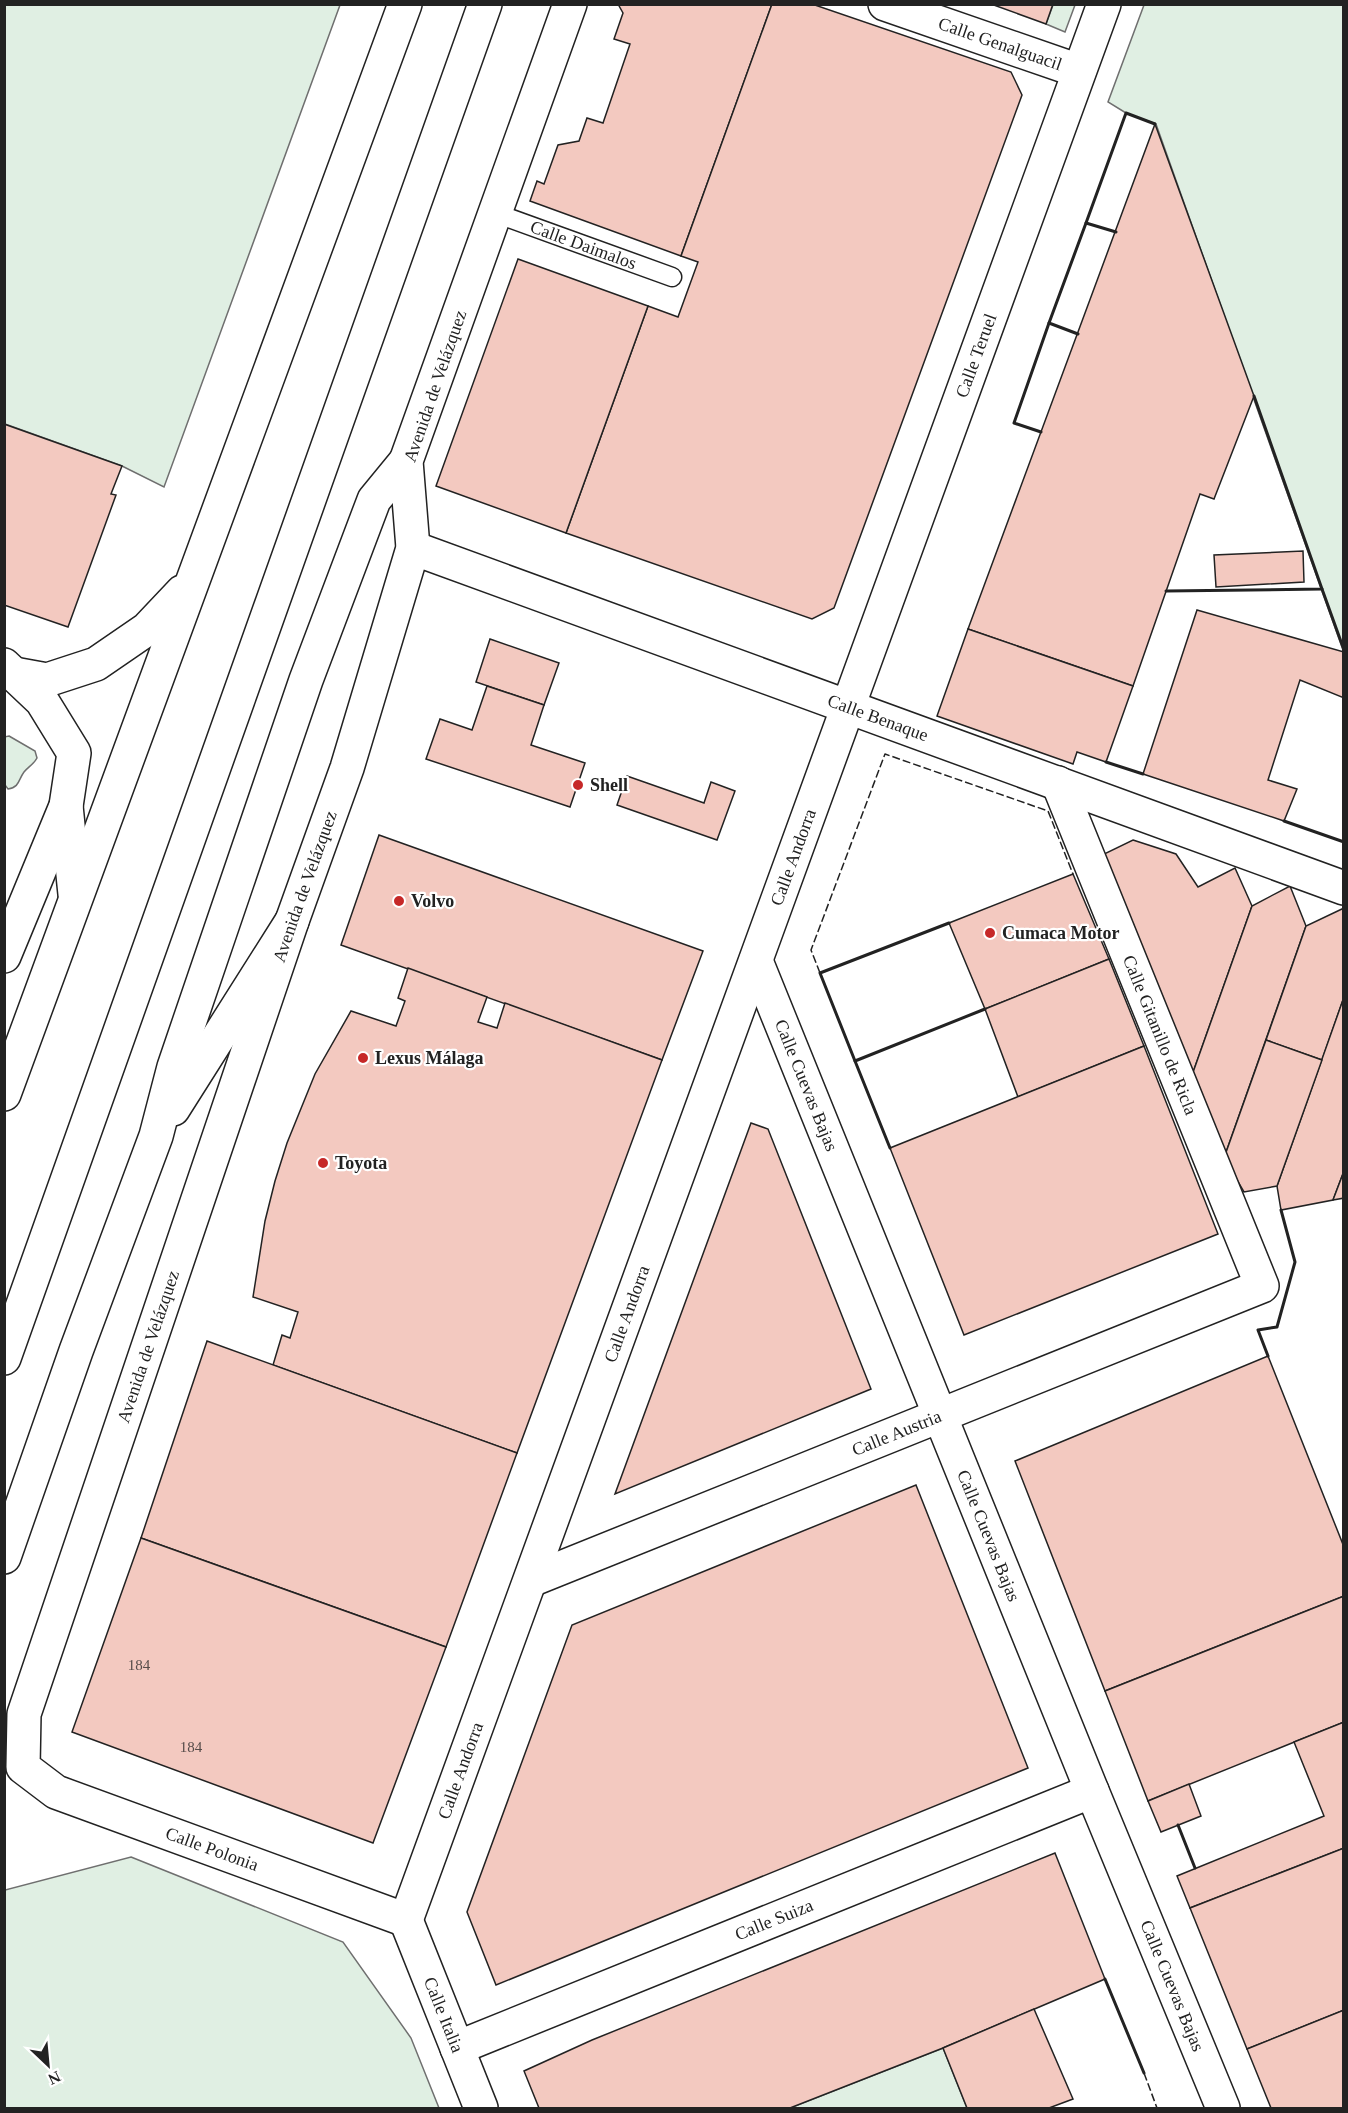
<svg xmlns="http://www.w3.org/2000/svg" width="1348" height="2113" viewBox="0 0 1348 2113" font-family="'Times New Roman',serif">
<rect width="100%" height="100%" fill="#fff"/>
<g fill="#e0efe3" stroke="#6f6f6f" stroke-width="1.5">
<path d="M4,5H340L164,487L122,466L5,424Z"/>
<path d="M1053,5H1075L1065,32L1046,24Z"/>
<path d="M1144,5H1343V650L1156,124L1126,113L1108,102Z"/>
<path d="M9,736L35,751L37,758C34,764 28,767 24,772C18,780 20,787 8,789L5,785L4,737Z"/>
<path d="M131,1857L343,1942L411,2038L439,2108H5V1890Z"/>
<path d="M943,2048L967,2108H790Z"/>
</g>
<g fill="#f3c9c0" stroke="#222" stroke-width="1.5">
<path d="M618,4H772L681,256L530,201L537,181L544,184L558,145L579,141L587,118L603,123L630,44L614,39L623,13Z"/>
<path d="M772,4H812L1011,72L1022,95L834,608L812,619L566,533L648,306L678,317L698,262L681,256Z"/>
<path d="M991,4H1053L1046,24Z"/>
<path d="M1155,124L1254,396L1214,499L1200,494L1133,686L968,629Z"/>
<path d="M518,259L648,306L566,533L436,486Z"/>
<path d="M4,424L122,466L111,494L116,495L68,627L4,605Z"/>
<path d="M1303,551L1304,582L1216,587L1214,555Z"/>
<path d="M1197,610L1344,652V698L1300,680L1268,780L1297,789L1284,821L1143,774Z"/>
<path d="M968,629L1133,686L1106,762L1077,752L1073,764L937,716Z"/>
<path d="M490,639L559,663L544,705L476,682Z"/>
<path d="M487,686L544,705L531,745L585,763L570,807L426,759L440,719L472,730Z"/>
<path d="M627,776L704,803L711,782L735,791L717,840L617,805Z"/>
<path d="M379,835L703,951L662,1060L341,945Z"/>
<path d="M1133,840L1176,854L1198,887L1235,868L1252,906L1191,1078L1102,855Z"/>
<path d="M1073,874L1109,959L985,1009L949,923Z"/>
<path d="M1290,886L1306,926L1224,1158L1191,1078L1252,906Z"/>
<path d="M1344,908V997L1322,1060L1266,1040L1306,926Z"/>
<path d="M1109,959L1144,1046L1018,1097L985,1009Z"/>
<path d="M408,968L487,997L478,1022L497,1028L505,1003L662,1060L517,1453L273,1365L282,1335L290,1338L298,1312L253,1297L265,1221L275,1181L287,1143L315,1074L351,1011L396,1026L405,1001L398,998Z"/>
<path d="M1344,997V1171L1333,1200L1281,1210L1277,1186Z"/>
<path d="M1266,1040L1322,1060L1277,1186L1244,1192L1224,1158Z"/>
<path d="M1144,1046L1218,1234L964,1335L890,1148Z"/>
<path d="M751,1123L768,1129L871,1389L615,1494Z"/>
<path d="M1344,1171V1198L1333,1200Z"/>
<path d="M207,1341L517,1453L446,1647L141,1538Z"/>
<path d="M1268,1356L1344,1547V1596L1105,1691L1015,1461Z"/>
<path d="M916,1485L1028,1768L496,1985L467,1912L572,1625Z"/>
<path d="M141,1538L446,1647L373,1843L72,1732Z"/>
<path d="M1344,1596V1722L1148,1801L1105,1691Z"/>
<path d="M1344,1722V1848L1190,1908L1177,1876L1324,1816L1294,1742Z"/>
<path d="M1189,1784L1201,1816L1161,1832L1148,1801Z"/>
<path d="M1344,1848V2010L1247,2049L1190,1908Z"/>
<path d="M1055,1853L1105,1979L943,2048L790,2108H539L524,2071L592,2040Z"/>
<path d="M1034,2009L1073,2099L1049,2108H967L943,2048Z"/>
<path d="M1344,2010V2108H1271L1247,2049Z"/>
</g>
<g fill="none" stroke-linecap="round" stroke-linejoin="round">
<g stroke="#222" stroke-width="21">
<g id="service">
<path id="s1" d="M495,213L672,277"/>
</g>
</g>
<g stroke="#222" stroke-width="36">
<g id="minor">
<path id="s2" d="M885,4L1079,71"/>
<path id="s3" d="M413,548L1344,888"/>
<path d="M4,665L42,701L74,753L66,806L4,956"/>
<path id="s4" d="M756,961L1092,1791L1223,2108"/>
<path id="s5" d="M531,1580L1262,1286L1058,783"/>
<path id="s6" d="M406,1920L56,1792L23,1767L24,1714L292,921L347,768L413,548L406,461L570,4"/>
<path id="s7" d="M406,1920L1104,4"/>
<path id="s8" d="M406,1920L481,2108"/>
<path id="s9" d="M457,2048L1092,1791"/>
</g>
</g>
<g stroke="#222" stroke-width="36">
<g id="motorway">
<path d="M14,674L47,680L96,664L147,629L182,592"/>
<path d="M66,806L75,894"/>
<path d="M4,1094L405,4"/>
<path d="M173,1109L292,921"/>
<path d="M4,1358L485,4"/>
<path d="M4,1557L76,1351L156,1136L174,1067L306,680L374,500L406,461"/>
</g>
</g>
<use href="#service" stroke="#fff" stroke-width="18"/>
<use href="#minor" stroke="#fff" stroke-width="33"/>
<use href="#motorway" stroke="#fff" stroke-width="33"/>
<g stroke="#222" stroke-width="1.5" stroke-dasharray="8 3" stroke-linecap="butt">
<path d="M820,973L811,950L885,754L1048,811L1073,874"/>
<path d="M1144,2073L1157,2108"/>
</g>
<g stroke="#222" stroke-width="3">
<path d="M1116,232L1086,223L1126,113L1155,124"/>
<path d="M1078,334L1049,323L1086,223"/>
<path d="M1041,432L1014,423L1049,323"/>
<path d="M1322,589L1344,650"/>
<path d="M1166,591L1322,589L1254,396"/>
<path d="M1106,762L1143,774"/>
<path d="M1284,821L1344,842"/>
<path d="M949,923L820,973L855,1061L985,1009"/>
<path d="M855,1061L890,1148"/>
<path d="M1268,1356L1258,1330L1277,1327L1295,1262L1281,1210"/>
<path d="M1178,1825L1195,1868"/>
<path d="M1105,1979L1144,2073"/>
</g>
</g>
<g fill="#c62828" stroke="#fff" stroke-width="2">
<circle cx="578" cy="785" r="6"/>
<circle cx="399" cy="901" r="6"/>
<circle cx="990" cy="933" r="6"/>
<circle cx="363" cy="1058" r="6"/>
<circle cx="323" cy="1163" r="6"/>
</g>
<g text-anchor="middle" stroke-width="4.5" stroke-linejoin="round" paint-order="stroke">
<g font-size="15" fill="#564c4a">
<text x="139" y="1670">184</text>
<text x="191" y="1752">184</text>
</g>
<g font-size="18" fill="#222" stroke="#fff">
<text dy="6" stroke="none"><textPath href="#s2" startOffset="122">Calle Genalguacil</textPath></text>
<text dy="6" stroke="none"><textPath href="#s1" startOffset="94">Calle Daimalos</textPath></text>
<text dy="6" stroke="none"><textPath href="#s7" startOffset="1665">Calle Teruel</textPath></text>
<text transform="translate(435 386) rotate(-71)" y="6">Avenida de Velázquez</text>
<text dy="6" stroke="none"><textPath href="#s3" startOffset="495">Calle Benaque</textPath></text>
<text dy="6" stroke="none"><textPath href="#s7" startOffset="1131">Calle Andorra</textPath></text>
<text dy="6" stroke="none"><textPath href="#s6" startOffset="1341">Avenida de Velázquez</textPath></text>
<text transform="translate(1160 1035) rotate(68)" y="6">Calle Gitanillo de Ricla</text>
<text dy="6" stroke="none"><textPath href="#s4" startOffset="134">Calle Cuevas Bajas</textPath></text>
<text dy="6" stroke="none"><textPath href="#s7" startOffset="645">Calle Andorra</textPath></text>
<text dy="6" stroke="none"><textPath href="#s6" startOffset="855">Avenida de Velázquez</textPath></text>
<text dy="6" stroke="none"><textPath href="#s5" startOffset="394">Calle Austria</textPath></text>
<text dy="6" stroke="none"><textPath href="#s4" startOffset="620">Calle Cuevas Bajas</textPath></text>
<text dy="6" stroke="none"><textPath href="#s7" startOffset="159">Calle Andorra</textPath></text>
<text transform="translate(212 1849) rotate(20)" y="6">Calle Polonia</text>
<text dy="6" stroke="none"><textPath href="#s9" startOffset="342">Calle Suiza</textPath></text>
<text dy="6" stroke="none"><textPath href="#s4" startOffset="1106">Calle Cuevas Bajas</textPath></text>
<text dy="6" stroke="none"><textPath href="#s8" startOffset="102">Calle Italia</textPath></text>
</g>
<g font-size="18" font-weight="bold" fill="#222" stroke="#fff" text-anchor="start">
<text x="590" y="791">Shell</text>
<text x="411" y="907">Volvo</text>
<text x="1002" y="939">Cumaca Motor</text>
<text x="375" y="1064">Lexus Málaga</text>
<text x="335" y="1169">Toyota</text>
</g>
</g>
<rect width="1348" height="2113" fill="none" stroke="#222222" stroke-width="12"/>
<g transform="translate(48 2065) rotate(154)" stroke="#ffffff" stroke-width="4.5" paint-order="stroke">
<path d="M0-4.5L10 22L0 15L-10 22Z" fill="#222222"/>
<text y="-9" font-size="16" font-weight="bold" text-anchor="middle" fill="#222222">N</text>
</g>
</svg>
